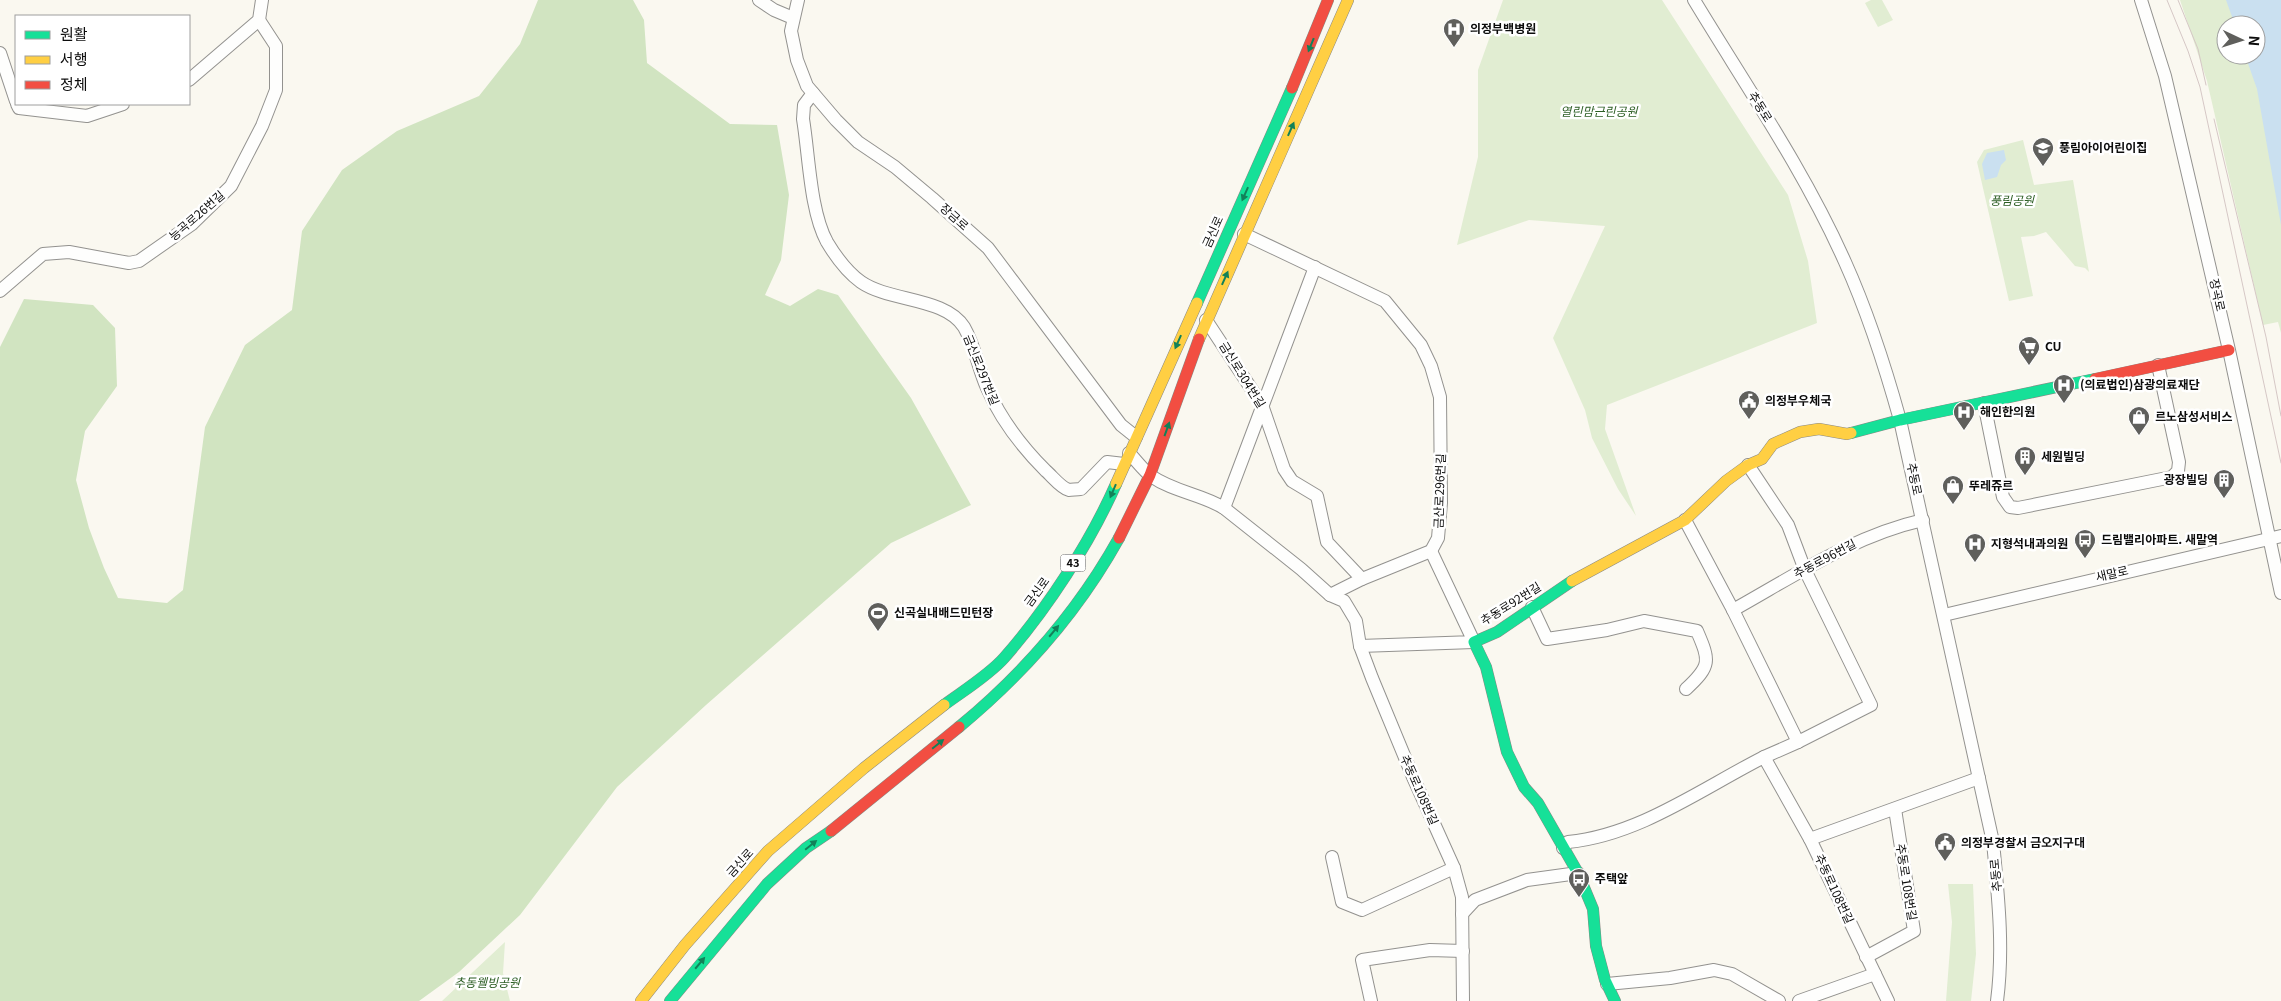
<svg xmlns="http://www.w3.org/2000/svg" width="2281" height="1001" viewBox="0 0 2281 1001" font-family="Georgia,'Noto Sans KR',serif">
<rect width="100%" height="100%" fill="#faf8f0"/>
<g fill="#e1edd2" fill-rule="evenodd">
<path d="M1503,0H1662L1788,195L1808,261L1817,323L1607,405L1605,429L1636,516L1618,489L1592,438L1585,410L1553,338L1605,226L1529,220L1457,245L1478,157V70Z"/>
<path d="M1871,0H1882L1893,20L1878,27L1865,3Z"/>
<path d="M2180,0H2281V333L2278,322L2263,325L2207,81ZM2226,25H2256V55H2226Z"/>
<path d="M2023,140L2034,185L2073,180L2089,272L2085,268L2075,266L2046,232L2034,236L2021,237L2033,296L2009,301L1977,162L1984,150Z"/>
<path d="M1948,884H1973L1976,954L1971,1001H1946L1952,922Z"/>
<path d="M505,942L503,973L510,1001H442Z"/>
</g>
<path fill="#d1e4c1" d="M538,0H633L644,20L647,63L730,124L777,125L789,195L781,260L765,295L790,306L818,289L838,295L911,398L971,505L891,543L706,705L617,787L520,915L459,972L419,1001H0V347L24,299L93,305L115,328L117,386L85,431L76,480L89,528L104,568L118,598L167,603L183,590L205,427L245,345L292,310L302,231L342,170L397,131L479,96L520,44Z"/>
<g fill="#cae0f0">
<path d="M2226,0H2281V225L2257,89L2245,55H2256V25H2235Z"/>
<path d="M2004,150L2006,160L2001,165L1997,177L1985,180L1982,164L1987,153Z"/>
</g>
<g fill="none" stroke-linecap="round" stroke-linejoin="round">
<g stroke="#93928f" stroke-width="14">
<g id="street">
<path d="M759,0L774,10L793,18"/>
<path d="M798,0L791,31L797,60L807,86L836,120L858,142L895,167L932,198L988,248L1121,425L1136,437"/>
<path d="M1694,0C1746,86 1804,170 1845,262C1868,313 1885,366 1900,420L1993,842C1998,895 2004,948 1997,1001"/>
<path d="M2141,0L2165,76L2229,350L2281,593"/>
<path d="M0,53L16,101"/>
<path d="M189,80L259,20L262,0"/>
<path d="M813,93L804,105L803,119C809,155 810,211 827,242C836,257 847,272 861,282C890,302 945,297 964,327C975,346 978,368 987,388C1001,420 1021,446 1046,471C1052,476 1061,488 1069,490C1072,490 1077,489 1081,489L1107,462L1124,464"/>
<path d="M17,104L19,108L87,116L123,104"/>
<path d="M0,291L43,254L69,252L129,263L139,261L192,224L231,186L262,126L276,90V46L259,20"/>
<path d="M1206,320L1262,405L1284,469L1292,481L1317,496L1327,542L1362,579"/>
<path d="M1984,403L2003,497L2010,507L2018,508L2172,477L2178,471L2179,462L2158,365"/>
<path d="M1129,453C1136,460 1143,470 1151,476C1174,492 1201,494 1224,508L1301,569L1330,595L1362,579L1431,551L1438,538L1441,503L1440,397L1431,366L1421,345L1385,301L1244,234"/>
<path d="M1748,465L1788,525L1805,570L1871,705L1798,742L1764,757"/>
<path d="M1224,508L1315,267"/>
<path d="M1685,520L1733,610L1798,742"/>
<path d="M1330,595L1344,601L1356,621L1360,646L1372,678L1413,777L1454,868L1462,897L1463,1001"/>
<path d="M1532,607L1547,639L1607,630L1644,621L1697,631C1710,661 1711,666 1686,689"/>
<path d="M1733,610C1794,576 1853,536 1923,520"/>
<path d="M1944,615L2281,536"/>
<path d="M1360,646L1474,642L1431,551"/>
<path d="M1563,848L1568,842C1639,835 1701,789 1764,757L1810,839"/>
<path d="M1332,857L1342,902L1362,910L1454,868"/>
<path d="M1462,914L1475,900L1527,880L1578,873"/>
<path d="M1866,957L1914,931L1895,809"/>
<path d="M1875,974L1888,1001"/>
<path d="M1607,984L1670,978L1714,970L1732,974L1779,1001"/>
<path d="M1371,1001L1362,960L1430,950L1463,951"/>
<path d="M1799,1001L1875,974L1810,839L1979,778"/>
</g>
</g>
<g stroke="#8a8985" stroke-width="12">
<g id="fast">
<path d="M1197,303L1292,88"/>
<path d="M1851,433L1900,420L2095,379"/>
<path d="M1572,581L1497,632L1474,642L1486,667L1507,752L1524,787L1538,803L1578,873L1593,909L1596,946L1605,980L1615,1001"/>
<path d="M944,705C963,691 989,675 1004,658C1047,609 1090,543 1116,484"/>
<path d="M959,727C1022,675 1079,610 1119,538"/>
<path d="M670,1001L767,884L806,848L831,831"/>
</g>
</g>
<g stroke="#8a8985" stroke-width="12">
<g id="slow">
<path d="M1199,339L1348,0"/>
<path d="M1116,484L1197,303"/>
<path d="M1572,581L1685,520L1726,481L1748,465L1762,459L1773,444L1800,432L1819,429L1847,434L1851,433"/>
<path d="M641,1001L685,945L768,851L864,768L944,705"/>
</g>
</g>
<g stroke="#8a8985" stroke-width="12">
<g id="jam">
<path d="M1292,88L1328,0"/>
<path d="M2095,379L2229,350"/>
<path d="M1119,538L1150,475L1199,339"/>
<path d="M831,831L959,727"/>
</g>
</g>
<use href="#street" stroke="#fefefd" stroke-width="12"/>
<use href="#fast" stroke="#16e098" stroke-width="11"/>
<use href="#slow" stroke="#ffcf43" stroke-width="11"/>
<use href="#jam" stroke="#f24e42" stroke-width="11"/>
<g stroke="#d5c7c5" stroke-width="1">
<path d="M2167,0L2188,51L2200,87L2281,463"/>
<path d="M2178,0L2198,49L2206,85"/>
<path d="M2214,119L2266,337L2281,416"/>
</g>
</g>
<defs><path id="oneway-solid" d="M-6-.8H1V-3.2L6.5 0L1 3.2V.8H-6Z" transform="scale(1.25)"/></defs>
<g fill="#128159">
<use href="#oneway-solid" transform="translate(1311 45) rotate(112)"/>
<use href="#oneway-solid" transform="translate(1291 129) rotate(-66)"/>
<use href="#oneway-solid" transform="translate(1245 194) rotate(114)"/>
<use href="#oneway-solid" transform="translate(1225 278) rotate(-66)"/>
<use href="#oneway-solid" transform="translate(1178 342) rotate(114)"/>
<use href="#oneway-solid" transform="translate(1167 429) rotate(-70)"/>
<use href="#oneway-solid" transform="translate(1113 491) rotate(113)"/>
<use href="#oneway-solid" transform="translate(1054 631) rotate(-50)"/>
<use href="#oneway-solid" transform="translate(938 744) rotate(-39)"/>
<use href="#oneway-solid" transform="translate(811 845) rotate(-39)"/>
<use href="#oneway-solid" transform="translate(700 963) rotate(-50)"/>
</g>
<defs>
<g id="hospital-pin" transform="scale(1.125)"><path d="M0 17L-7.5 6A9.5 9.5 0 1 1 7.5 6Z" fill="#5f5f5c" stroke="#fff"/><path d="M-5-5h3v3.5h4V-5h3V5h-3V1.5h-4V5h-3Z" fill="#fff"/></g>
<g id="school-pin" transform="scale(1.125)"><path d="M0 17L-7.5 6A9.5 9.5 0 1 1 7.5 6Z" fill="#5f5f5c" stroke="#fff"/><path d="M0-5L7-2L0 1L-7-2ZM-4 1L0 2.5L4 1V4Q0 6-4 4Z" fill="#fff"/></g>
<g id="supermarket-pin" transform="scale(1.125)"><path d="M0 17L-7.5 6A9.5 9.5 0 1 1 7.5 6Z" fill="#5f5f5c" stroke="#fff"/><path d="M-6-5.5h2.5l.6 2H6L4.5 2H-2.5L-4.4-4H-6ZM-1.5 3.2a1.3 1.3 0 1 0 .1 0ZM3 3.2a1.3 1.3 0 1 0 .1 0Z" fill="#fff"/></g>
<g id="civic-pin" transform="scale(1.125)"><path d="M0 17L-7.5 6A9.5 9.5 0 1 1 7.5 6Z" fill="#5f5f5c" stroke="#fff"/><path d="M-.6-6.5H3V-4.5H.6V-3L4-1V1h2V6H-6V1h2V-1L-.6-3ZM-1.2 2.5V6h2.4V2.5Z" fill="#fff"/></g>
<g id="shop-pin" transform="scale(1.125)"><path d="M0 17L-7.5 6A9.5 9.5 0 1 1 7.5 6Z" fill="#5f5f5c" stroke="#fff"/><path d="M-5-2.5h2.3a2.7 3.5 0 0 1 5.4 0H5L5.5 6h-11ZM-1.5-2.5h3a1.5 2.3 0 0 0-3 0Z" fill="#fff"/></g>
<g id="building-pin" transform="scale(1.125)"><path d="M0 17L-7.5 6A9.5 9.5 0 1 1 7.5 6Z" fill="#5f5f5c" stroke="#fff"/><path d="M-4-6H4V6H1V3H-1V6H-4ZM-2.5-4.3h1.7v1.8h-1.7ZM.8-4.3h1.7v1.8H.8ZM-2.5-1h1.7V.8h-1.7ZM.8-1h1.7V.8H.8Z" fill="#fff"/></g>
<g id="bus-pin" transform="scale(1.125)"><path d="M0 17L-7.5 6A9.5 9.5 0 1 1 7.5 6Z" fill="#5f5f5c" stroke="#fff"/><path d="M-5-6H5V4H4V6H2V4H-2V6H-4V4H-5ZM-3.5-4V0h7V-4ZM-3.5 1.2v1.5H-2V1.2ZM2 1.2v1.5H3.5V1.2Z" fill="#fff"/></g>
<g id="stadium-pin" transform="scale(1.125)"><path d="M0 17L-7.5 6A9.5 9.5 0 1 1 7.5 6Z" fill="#5f5f5c" stroke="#fff"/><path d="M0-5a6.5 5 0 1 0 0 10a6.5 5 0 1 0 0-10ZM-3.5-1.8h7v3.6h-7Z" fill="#fff"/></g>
</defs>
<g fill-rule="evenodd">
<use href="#hospital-pin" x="1454" y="29"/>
<use href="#school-pin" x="2043" y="148"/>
<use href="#supermarket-pin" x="2029" y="347"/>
<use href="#hospital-pin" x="2064" y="385"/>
<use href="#civic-pin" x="1749" y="401"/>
<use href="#hospital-pin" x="1964" y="412"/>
<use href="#shop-pin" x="2139" y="417"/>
<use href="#building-pin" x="2025" y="457"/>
<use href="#building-pin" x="2224" y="480"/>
<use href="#shop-pin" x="1953" y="486"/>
<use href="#bus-pin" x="2085" y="540"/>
<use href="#hospital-pin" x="1975" y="544"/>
<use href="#stadium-pin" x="878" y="613"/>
<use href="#civic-pin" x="1945" y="843"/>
<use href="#bus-pin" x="1579" y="879"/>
</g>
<g text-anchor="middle" stroke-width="5" stroke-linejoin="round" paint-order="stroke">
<rect fill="#fff" stroke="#555" stroke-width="1" x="1060.5" y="554.5" width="25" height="17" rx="4"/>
<g font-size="11" font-weight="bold" fill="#0c0c0c">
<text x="1073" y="567">43</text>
</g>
<g font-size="12" font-weight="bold" fill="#0c0c0c" stroke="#fff" text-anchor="start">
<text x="1470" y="33">의정부백병원</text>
<text x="2059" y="152">풍림아이어린이집</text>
<text x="2045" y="351">CU</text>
<text x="2080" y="389">(의료법인)삼광의료재단</text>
<text x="1765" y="405">의정부우체국</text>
<text x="1980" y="416">해인한의원</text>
<text x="2155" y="421">르노삼성서비스</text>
<text x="2041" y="461">세원빌딩</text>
<text x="2208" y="484" text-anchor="end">광장빌딩</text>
<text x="1969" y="490">뚜레쥬르</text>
<text x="2101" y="544">드림밸리아파트. 새말역</text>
<text x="1991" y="548">지형석내과의원</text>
<text x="894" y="617">신곡실내배드민턴장</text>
<text x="1961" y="847">의정부경찰서 금오지구대</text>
<text x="1595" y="883">주택앞</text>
</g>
<g font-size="12" fill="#0c0c0c" stroke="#fff">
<text transform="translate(1760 107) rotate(58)" y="4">추동로</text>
<text transform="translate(197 216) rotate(-41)" y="4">능곡로26번길</text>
<text transform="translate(954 217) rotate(42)" y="4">장금로</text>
<text transform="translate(1213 232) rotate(-66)" y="4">금신로</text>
<text transform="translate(2217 295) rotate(77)" y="4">장곡로</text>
<text transform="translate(981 370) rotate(68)" y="4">금신로297번길</text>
<text transform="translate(1242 375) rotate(58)" y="4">금신로304번길</text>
<text transform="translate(1914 479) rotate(78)" y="4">추동로</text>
<text transform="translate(1440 491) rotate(-88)" y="4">금산로296번길</text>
<text transform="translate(1825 559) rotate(-28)" y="4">추동로96번길</text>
<text transform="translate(2112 574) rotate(-13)" y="4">새말로</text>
<text transform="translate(1037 592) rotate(-54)" y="4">금신로</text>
<text transform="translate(1511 604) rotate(-32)" y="4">추동로92번길</text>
<text transform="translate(1419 790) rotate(66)" y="4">추동로108번길</text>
<text transform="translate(740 863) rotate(-48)" y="4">금신로</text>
<text transform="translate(1996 875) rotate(-95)" y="4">추동로</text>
<text transform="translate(1906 882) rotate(81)" y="4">추동로 108번길</text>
<text transform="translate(1834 889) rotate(65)" y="4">추동로108번길</text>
</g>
<g font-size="12" font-style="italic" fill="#2b5d23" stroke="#fff">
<text x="1599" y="116">열린맘근린공원</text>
<text x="2012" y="205">풍림공원</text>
<text x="487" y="987">추동웰빙공원</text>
</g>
</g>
<rect x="15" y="15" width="175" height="90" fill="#ffffff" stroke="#9e9e9e"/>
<rect x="25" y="31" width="25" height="8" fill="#16e098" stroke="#9e9e9e"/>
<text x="60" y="40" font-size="15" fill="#0c0c0c">원활</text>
<rect x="25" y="56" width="25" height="8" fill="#ffcf43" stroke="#9e9e9e"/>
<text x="60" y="65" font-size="15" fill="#0c0c0c">서행</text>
<rect x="25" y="81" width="25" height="8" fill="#f24e42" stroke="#9e9e9e"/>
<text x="60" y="90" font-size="15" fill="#0c0c0c">정체</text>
<g transform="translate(2241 40) rotate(94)"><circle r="24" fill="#ffffff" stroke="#9e9e9e"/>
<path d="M0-4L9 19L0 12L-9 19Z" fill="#5f5f5c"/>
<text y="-8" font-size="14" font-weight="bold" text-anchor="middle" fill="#0c0c0c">N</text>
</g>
</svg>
